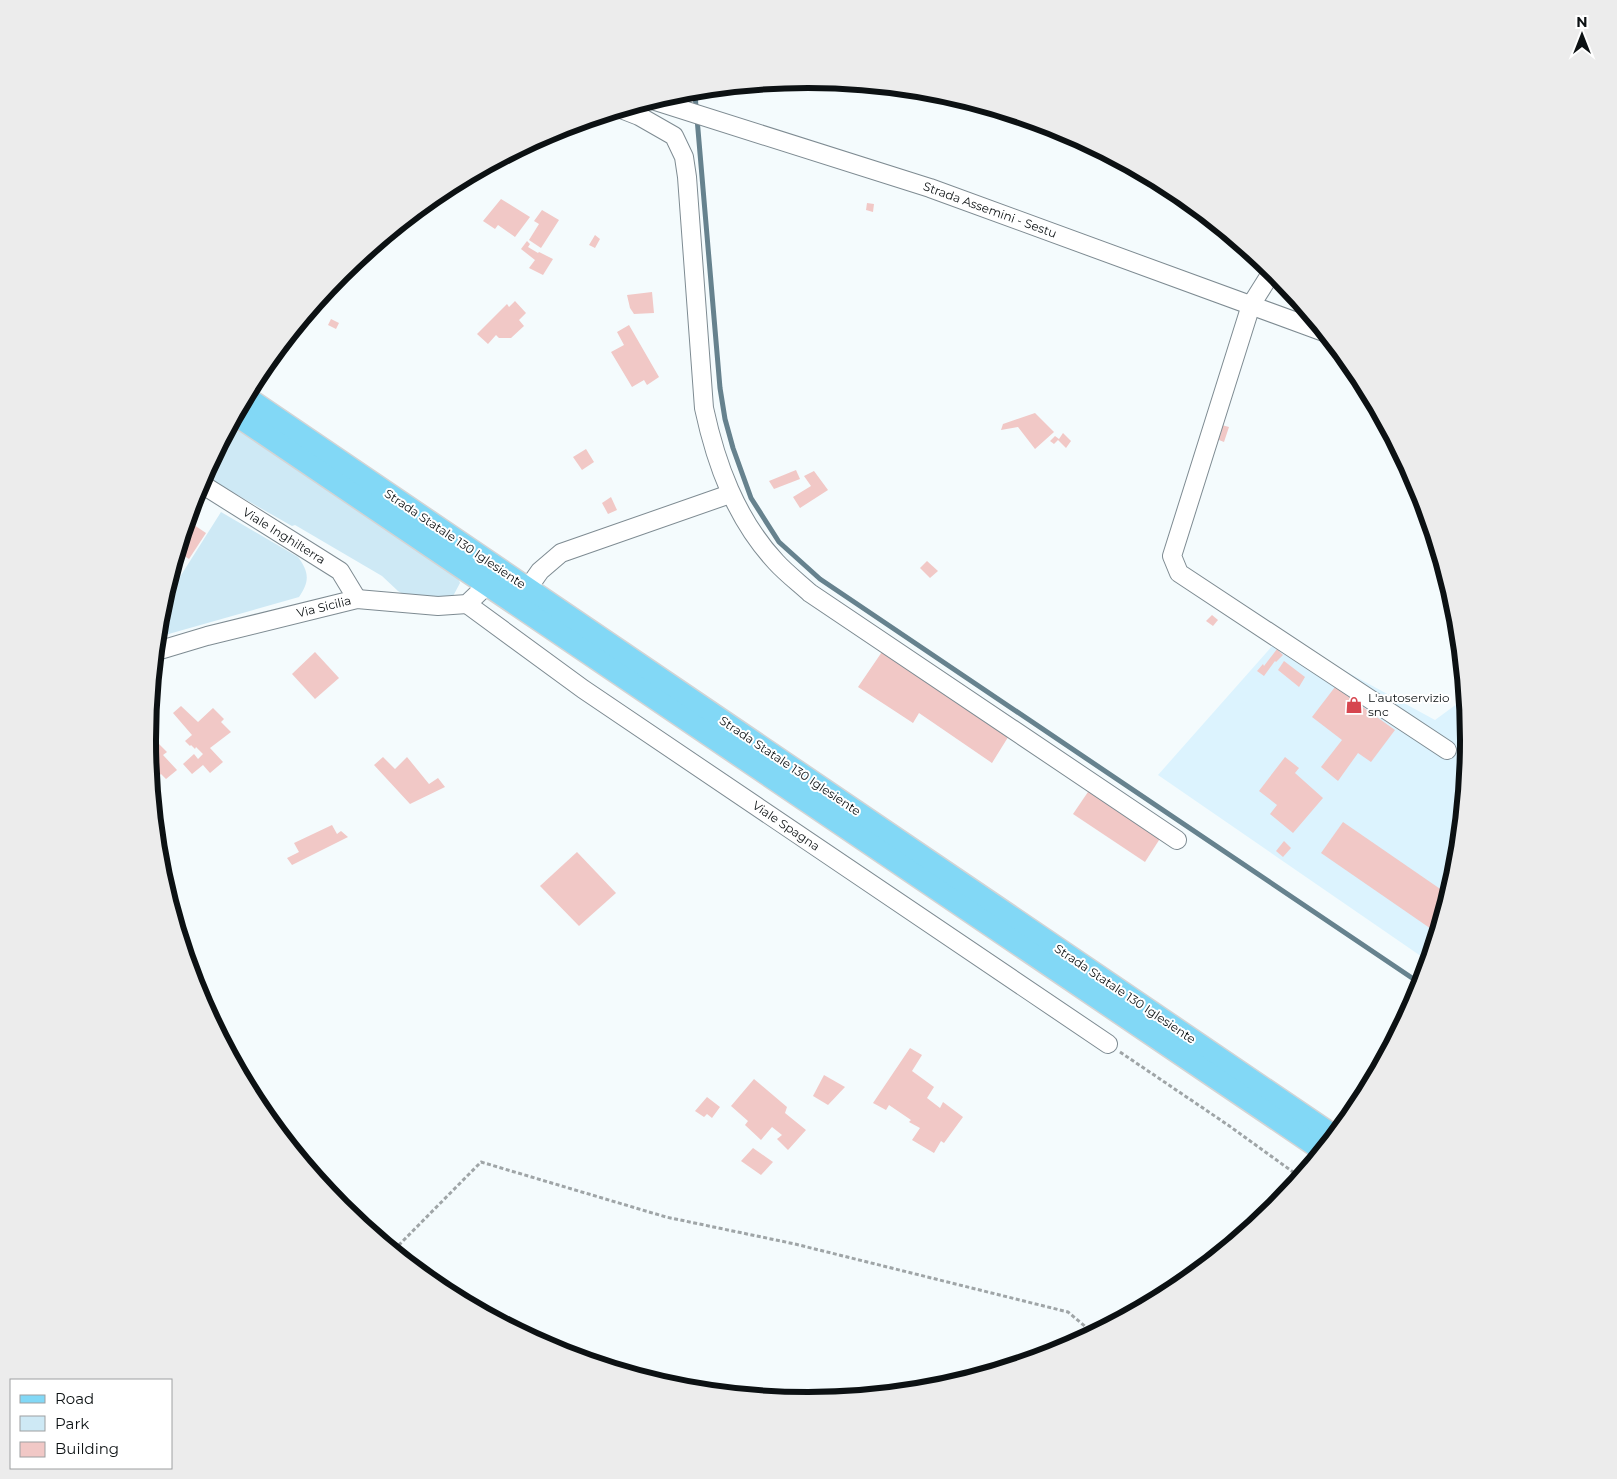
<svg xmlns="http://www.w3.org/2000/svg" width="1617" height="1479" viewBox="0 0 1617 1479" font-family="Montserrat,sans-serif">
<rect width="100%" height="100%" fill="#f4fbfd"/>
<path fill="#dcf3fe" d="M1281,636L1435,720L1465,698L1469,740L1456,869L1428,961L1158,775Z"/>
<g fill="#cee9f5">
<path d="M232,423L457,574L460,583L452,598L408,597L398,591L382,576L295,525L292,526L204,476Z"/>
<path d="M221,512L298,557C309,572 310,581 299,597L158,637L161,610L171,576L178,580Z"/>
</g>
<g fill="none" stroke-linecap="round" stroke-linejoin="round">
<g stroke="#66828e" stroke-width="5">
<path d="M695,90L696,109"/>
<path d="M697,118L720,388L725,419L733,448L751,498L779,542L820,579L1421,984"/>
</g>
</g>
<g fill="#f1c8c6">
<path d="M501,199L530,217L515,237L498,225L495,229L483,221Z"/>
<path d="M867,203L874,204L873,212L866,210Z"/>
<path d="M542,210L559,220L541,248L529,240L539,224L534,221Z"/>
<path d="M595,235L600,239L595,248L589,245Z"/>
<path d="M527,241L530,244L528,247L538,253L539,252L553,259L543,275L529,268L535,260L521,249Z"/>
<path d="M652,292L654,313L634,314L630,308L627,295Z"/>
<path d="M515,301L526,313L519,320L524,326L511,338H499L496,335L488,344L477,334L507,304L509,307Z"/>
<path d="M331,319L339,323L336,329L328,325Z"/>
<path d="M629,325L659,377L647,385L644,380L632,387L611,352L624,345L617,332Z"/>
<path d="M1035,413L1054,432L1035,449L1018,427L1001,430L1003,424Z"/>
<path d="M1218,424L1229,427L1224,442L1214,438Z"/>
<path d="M1063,433L1071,441L1066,448L1058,440L1054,444L1050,441L1055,436L1059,439Z"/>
<path d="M586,449L594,462L582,470L573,457Z"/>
<path d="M796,470L800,479L774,489L769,481Z"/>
<path d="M814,471L828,490L800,508L793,497L811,486L804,476Z"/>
<path d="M611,497L617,510L608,514L602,503Z"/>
<path d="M188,521L206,533L189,559L178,552Z"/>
<path d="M927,561L938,571L930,578L920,568Z"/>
<path d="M1212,615L1218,620L1213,626L1206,621Z"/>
<path d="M886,646L1010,734L992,763L919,713L913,723L858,687Z"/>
<path d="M1277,649L1283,655L1276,662L1275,661L1264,676L1257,671L1263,664L1264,666Z"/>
<path d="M315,652L339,678L315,699L292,674Z"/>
<path d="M1284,661L1305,677L1299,687L1278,670Z"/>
<path d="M1335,687L1395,730L1371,762L1358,753L1338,781L1321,767L1342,740L1312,717Z"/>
<path d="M181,706L198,722L213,708L224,719L221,722L231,732L210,748L223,762L210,773L203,765L192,774L183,764L194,754L198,759L203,754L196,747L195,749L191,745L190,746L185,741L192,735L173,713Z"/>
<path d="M156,741L167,752L163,755L177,770L166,779L161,774L152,783L149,747Z"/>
<path d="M383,757L395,769L407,757L429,784L438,778L445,787L410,804L374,765Z"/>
<path d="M1285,757L1299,768L1295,773L1323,798L1293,833L1270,814L1277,805L1259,791Z"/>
<path d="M1090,789L1161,837L1145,862L1073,814Z"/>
<path d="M1343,822L1449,895L1437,933L1321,853Z"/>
<path d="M332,825L337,834L341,831L348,837L292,865L287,858L299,852L294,843Z"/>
<path d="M1284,841L1291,848L1283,857L1276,851Z"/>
<path d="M577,852L616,893L579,926L540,886Z"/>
<path d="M910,1048L922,1055L912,1071L934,1087L927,1098L940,1108L943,1102L963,1117L944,1143L941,1141L934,1153L912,1140L920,1128L909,1122L911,1120L889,1105L886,1110L873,1103Z"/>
<path d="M824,1075L845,1087L828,1105L813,1096Z"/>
<path d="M754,1079L787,1107L785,1113L806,1130L788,1150L777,1139L782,1135L772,1127L761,1140L745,1125L748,1121L731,1106Z"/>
<path d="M707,1097L720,1107L712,1118L707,1114L704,1117L695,1111Z"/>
<path d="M753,1148L773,1162L761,1175L741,1161Z"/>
</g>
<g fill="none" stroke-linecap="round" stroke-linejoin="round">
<g stroke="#7e8b92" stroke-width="20">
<g id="minor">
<path d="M652,100L930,188L1324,332"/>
<path d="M621,109L639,116L674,136L684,157L687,177L704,408C716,464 736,519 776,562C786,573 799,583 810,593L1177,840"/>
<path d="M1273,270L1251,305L1172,556L1179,573L1447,750"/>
<path d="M200,483L340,571L357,599"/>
<path d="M528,588L540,571L561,553L730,494"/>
<path d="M467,604L583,689L1108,1044"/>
<path d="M157,651L207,636L357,599L438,606L467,604L488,584"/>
</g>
</g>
<g stroke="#d3d4d5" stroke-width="24">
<g id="major">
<path d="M246,397L1334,1136"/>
<path d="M236,415L1322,1150"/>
</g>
</g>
<g stroke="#9fa5a7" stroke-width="3" stroke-dasharray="4 2.5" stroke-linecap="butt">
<path d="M1120,1052L1228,1125L1300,1177"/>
<path d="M394,1250L481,1162L666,1217L795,1244L1068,1312L1093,1333"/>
</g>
<use href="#minor" stroke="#fff" stroke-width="18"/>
<use href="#major" stroke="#82d8f6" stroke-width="21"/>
</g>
<defs>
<g id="shop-bare" transform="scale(1.35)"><path d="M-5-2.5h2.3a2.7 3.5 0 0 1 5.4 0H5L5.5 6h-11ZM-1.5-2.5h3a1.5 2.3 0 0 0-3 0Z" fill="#d6464f" stroke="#fff" stroke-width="2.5" paint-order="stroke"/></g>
</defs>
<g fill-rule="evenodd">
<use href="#shop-bare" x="1354" y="705"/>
</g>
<g text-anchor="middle" stroke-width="4" stroke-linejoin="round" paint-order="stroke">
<g font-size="12" fill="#0c1113" stroke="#fff">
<text transform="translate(990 210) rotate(20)" y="4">Strada Assemini - Sestu</text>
<text transform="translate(284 536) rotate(32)" y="4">Viale Inghilterra</text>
<text transform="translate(455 539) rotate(34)" y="4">Strada Statale 130 Iglesiente</text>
<text transform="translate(324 607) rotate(-14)" y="4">Via Sicilia</text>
<text transform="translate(790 766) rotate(34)" y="4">Strada Statale 130 Iglesiente</text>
<text transform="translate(786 826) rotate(34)" y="4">Viale Spagna</text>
<text transform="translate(1125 994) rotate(34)" y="4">Strada Statale 130 Iglesiente</text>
</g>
<g font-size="12" fill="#0c1113" stroke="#fff" text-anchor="start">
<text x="1368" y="702">L'autoservizio<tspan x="1368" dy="14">snc</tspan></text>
</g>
</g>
<path d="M0 0H1617V1479H0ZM156 740a652 652 0 1 1 1304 0a652 652 0 1 1-1304 0Z" fill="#ececec" fill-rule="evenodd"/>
<path fill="none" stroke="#0c1113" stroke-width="6" d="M156 740a652 652 0 1 1 1304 0a652 652 0 1 1-1304 0Z"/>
<rect x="10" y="1379" width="162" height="90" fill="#ffffff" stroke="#9ea0a1"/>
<rect x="20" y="1395" width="25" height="8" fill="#82d8f6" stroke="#9ea0a1"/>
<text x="55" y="1404" font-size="15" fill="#0c1113">Road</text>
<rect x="20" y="1416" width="25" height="15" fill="#cee9f5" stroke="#9ea0a1"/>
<text x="55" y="1429" font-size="15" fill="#0c1113">Park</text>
<rect x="20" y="1442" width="25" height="15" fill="#f1c8c6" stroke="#9ea0a1"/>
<text x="55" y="1454" font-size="15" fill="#0c1113">Building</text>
<g transform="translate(1582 35)" stroke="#ffffff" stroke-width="4" paint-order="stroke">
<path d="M0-4L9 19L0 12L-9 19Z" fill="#0c1113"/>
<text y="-8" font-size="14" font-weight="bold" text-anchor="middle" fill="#0c1113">N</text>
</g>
</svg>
